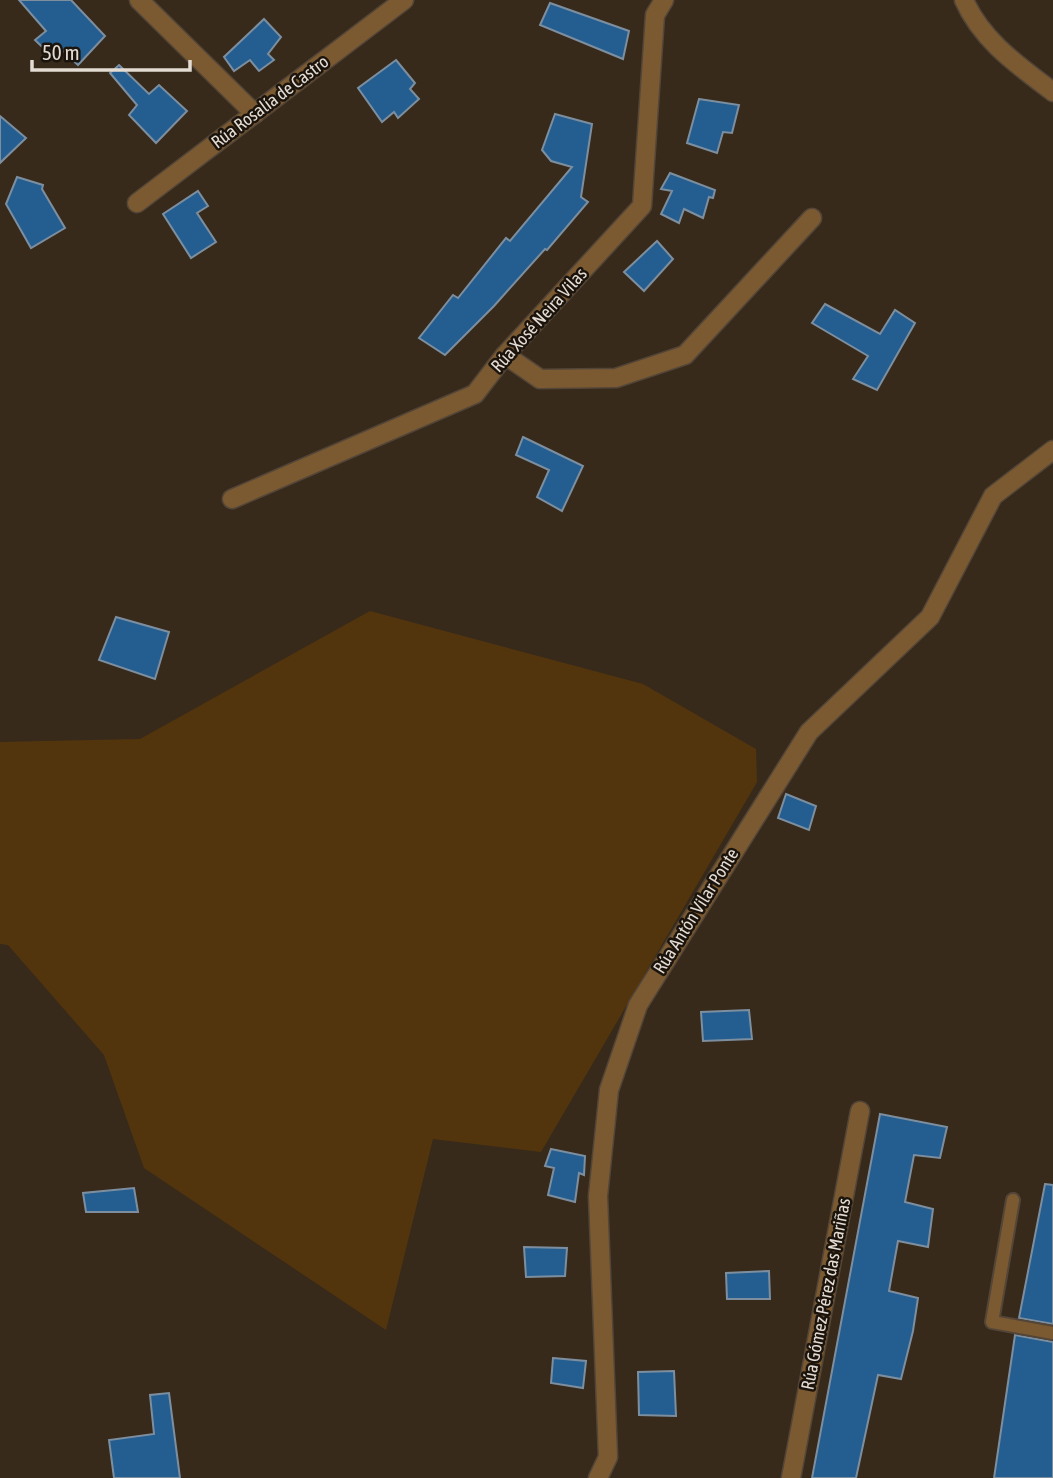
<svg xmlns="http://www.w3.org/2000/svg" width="1053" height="1478" viewBox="0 0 1053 1478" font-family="'Asap Condensed',sans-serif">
<rect width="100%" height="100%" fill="#372a1b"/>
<path fill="#53350d" d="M370,611L643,684L756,749L757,782L541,1152L433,1139L386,1330L144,1168L104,1055L8,945L0,944V742L140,739Z"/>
<g fill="#245e90" stroke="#7d8e9f" stroke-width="2">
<path d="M19,0H71L105,36L78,65L61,49L54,58L35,40L46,31Z"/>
<path d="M550,3L629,31L623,59L540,25Z"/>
<path d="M264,19L281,37L268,54L274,60L259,71L250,60L234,71L224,57Z"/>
<path d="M396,60L415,83L410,89L419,99L398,118L394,112L382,122L358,88Z"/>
<path d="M119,65L149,94L159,85L187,111L156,143L129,115L137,105L110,73Z"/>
<path d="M699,99L739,105L732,133L723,132L717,153L687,143Z"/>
<path d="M555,114L592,124L581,197L588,202L547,250L545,249L494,306L445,355L419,338L453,295L458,298L506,238L510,241L572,167L551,161L542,150Z"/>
<path d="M0,116L26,138L0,163Z"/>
<path d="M670,173L715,190L713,198L709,197L703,218L684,209L679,223L661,214L672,191L661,189Z"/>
<path d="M17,177L43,185L42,189L65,228L31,248L6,204Z"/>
<path d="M198,191L208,206L197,213L216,242L191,258L163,214Z"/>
<path d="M657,241L673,259L644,291L624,272Z"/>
<path d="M825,304L880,334L895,310L915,323L877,390L853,379L868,356L812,323Z"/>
<path d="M523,437L583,466L562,511L537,497L549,470L516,455Z"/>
<path d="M116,617L169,632L155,679L99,660Z"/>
<path d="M786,794L816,806L809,830L778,818Z"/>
<path d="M749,1010L752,1039L703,1041L701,1012Z"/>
<path d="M880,1114L947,1127L940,1158L914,1155L905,1202L933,1209L928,1247L898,1241L889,1291L918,1298L913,1331L901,1379L878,1375L856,1478H812Z"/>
<path d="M551,1149L585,1156L584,1175L579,1173L575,1202L548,1195L554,1168L545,1166Z"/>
<path d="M1045,1184L1053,1185V1324L1019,1318Z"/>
<path d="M134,1188L138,1212H86L83,1193Z"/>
<path d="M524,1247L567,1248L565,1276L526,1277Z"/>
<path d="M769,1271L770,1299H727L726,1273Z"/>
<path d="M1015,1335L1053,1342V1478H994Z"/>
<path d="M553,1358L586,1361L583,1388L551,1383Z"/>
<path d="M674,1371L676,1416L639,1415L638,1372Z"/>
<path d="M169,1393L180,1478H114L109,1440L154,1434L150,1395Z"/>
</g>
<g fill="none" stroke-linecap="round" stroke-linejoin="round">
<g stroke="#534638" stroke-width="16">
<path id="lane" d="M1013,1200L992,1322L1053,1333"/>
</g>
<g stroke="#534638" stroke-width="21">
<g id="street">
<path d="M139,0L255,114"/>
<path d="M964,0C982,41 1019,66 1053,92"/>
<path d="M137,203L404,0"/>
<path d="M505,355L540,379L616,378L685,355L812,218"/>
<path d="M232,499L475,394L505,355L642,206L655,15L664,0"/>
<path d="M598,1478L608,1457L598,1196L609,1090L638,1005L809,732L930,617L993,496L1053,450"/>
<path d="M791,1478L860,1111"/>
</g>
</g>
<use href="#lane" stroke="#7c5a31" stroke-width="12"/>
<use href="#street" stroke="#7c5a31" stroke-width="18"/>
</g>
<g text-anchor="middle" stroke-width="5" stroke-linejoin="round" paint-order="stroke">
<g font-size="18" fill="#e4dbd2" stroke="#1a140d">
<text transform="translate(270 102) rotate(-37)" y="6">Rúa Rosalía de Castro</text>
<text transform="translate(539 320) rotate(-48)" y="6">Rúa Xosé Neira Vilas</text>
<text transform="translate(696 911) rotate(-58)" y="6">Rúa Antón Vilar Ponte</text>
<text transform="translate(826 1294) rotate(-79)" y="6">Rúa Gómez Pérez das Mariñas</text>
</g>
</g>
<path d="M32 60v10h158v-10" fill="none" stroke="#e4dbd2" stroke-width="3.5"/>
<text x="42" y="60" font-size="21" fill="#e4dbd2" stroke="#1a140d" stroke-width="5" paint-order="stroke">50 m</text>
</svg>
